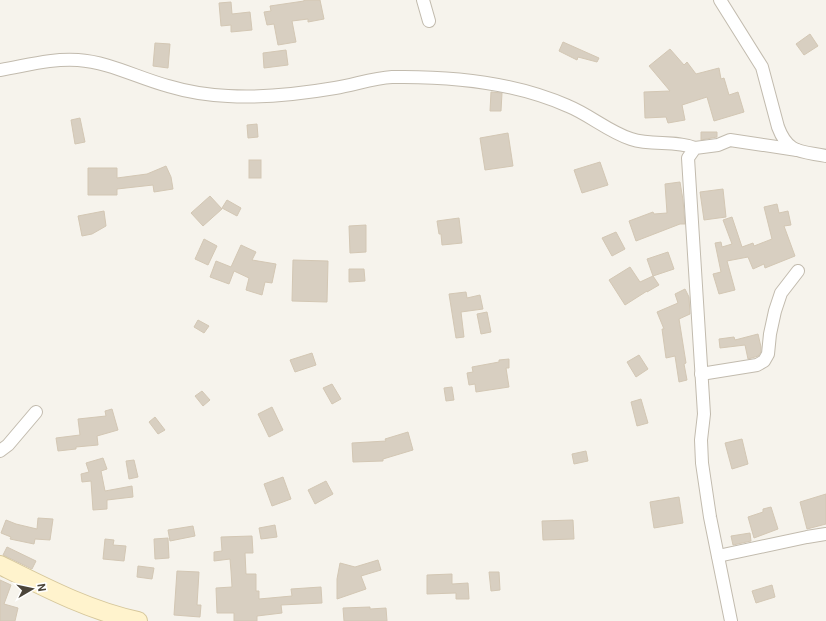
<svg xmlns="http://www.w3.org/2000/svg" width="826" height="621" viewBox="0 0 826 621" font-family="Roboto,sans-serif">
<rect width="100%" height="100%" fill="#f6f3ec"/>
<g fill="#d8cfc1" stroke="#d3c7b4">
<path d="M304,0H320L324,19L308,22V19L292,21L296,42L278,45L274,24L267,25L264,12L271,11L270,6L304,1Z"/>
<path d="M231,2L232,14L250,12L252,30L231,32V25L221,26L219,3Z"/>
<path d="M810,34L818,46L804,55L796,44Z"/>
<path d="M563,42L599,58L597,62L578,57L577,60L559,51Z"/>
<path d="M155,43L170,44L168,68L153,66Z"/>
<path d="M670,49L684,65L687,62L696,74L719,68L721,79L724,78L729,95L738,92L744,112L714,121L707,97L682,105L685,120L668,123L666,117L645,118L644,92L670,91L649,66Z"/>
<path d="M286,50L288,65L264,68L263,53Z"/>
<path d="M491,92L502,93L501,111H490Z"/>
<path d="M80,118L85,142L75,144L71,120Z"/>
<path d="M257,124L258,137L248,138L247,125Z"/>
<path d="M701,132H717V137L701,140Z"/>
<path d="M508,133L513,166L485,170L480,138Z"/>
<rect x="249" y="160" width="12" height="18"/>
<path d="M600,162L608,185L582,193L574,170Z"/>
<path d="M166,166L171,177L173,189L154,192L153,185L117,189V195H88V168H117V178L147,174Z"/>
<path d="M680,182L683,200L685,224H680L636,241L629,221L653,212L654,214L667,213L665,184Z"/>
<path d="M723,189L726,217L704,220L700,192Z"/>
<path d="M210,196L222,209L203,226L191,213Z"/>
<path d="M227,200L241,208L237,216L222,208Z"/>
<path d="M777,204L779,213L788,211L791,225L784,226L795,256L765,268L764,264L753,269L748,257L727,261L735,290L719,294L713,274L721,272L715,243L721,242L722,247L732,244L723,220L732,217L742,247L753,243L754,246L772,239L764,207Z"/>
<path d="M104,211L106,226L92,234L82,236L78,216Z"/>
<path d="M459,218L462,243L442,245L441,234H439L437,221Z"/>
<path d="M366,225V252L350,253L349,226Z"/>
<path d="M616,232L625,249L612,256L602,238Z"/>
<path d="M204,239L217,246L208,265L195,259Z"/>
<path d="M241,245L256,252L252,260L276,264L272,283L265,282L262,295L246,290L249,278L234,271L229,284L210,277L216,261L231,267Z"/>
<path d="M668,252L674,269L653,276L659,285L647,292V291L625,305L609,280L630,267L640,282L653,276L647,259Z"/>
<path d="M293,260L328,261L327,302L292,301Z"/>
<path d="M349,269H364L365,281L349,282Z"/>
<path d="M685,289L689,297L690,314L679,319L686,363L684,364L687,380L679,382L675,356L666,358L662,329H664L657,312L678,303L675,294Z"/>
<path d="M466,292L467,298L480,295L483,309L461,312L464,337L456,338L449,294Z"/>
<path d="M487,312L491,332L481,334L477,314Z"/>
<path d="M198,320L209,326L204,333L194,327Z"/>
<path d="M758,334L761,347V352L758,356L755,357L748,359L745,345L720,348L719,339L734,337L735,340Z"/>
<path d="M312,353L316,365L295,372L290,360Z"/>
<path d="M639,355L648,369L636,377L627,362Z"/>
<path d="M509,359V368H506L509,387L476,392L475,384L469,385L467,373L473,372L472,367L499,362V360Z"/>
<path d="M332,384L341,399L332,404L323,388Z"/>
<path d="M452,387L454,400L446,401L444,388Z"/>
<path d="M202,391L210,400L203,406L195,396Z"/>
<path d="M641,399L648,423L637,426L631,402Z"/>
<path d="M272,407L283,430L269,437L258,414Z"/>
<path d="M112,409L118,430L97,436L98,445L76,447V449L58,451L56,438L80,435L78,419L106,416L105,411Z"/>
<path d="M155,417L165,430L158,434L149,422Z"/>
<path d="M408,432L413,450L383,459V461L353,462L352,443L386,441L385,439Z"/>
<path d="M742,439L748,464L732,469L725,443Z"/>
<path d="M586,451L588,461L574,464L572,454Z"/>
<path d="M103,458L107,469L101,471L105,491L132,486L133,497L107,500V509L93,510L91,481L82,482L81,474L89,472L86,463Z"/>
<path d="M134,460L138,477L129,479L126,461Z"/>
<path d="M283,477L291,499L272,506L264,484Z"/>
<path d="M326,481L333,494L315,504L308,490Z"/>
<path d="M826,494V524L807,529L800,502Z"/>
<path d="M679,497L683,523L654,528L650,502Z"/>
<path d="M771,507L778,529L754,538L748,517L763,512V509Z"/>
<path d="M38,518L53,519L50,540L35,539L34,544L10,539L11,537L1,533L6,520L16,524L37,529Z"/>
<path d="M573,520L574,539L543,540L542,521Z"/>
<path d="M275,525L277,537L261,539L259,528Z"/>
<path d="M193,526L195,536L170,541L168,530Z"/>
<path d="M750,533L751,541L733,545L731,536Z"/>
<path d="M252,536L253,553H245L246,574H256V591H259V599L292,596L291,589L321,587L322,603L281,605L282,613L257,616V621H234V613H217L216,588L232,587L231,571L230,559L214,561V552L222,551L221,537Z"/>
<path d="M168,538L169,558L155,559L154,539Z"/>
<path d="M105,539L114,540L113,545L126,546L124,561L103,559Z"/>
<path d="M7,547L36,561L32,569L3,555Z"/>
<path d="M378,560L381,570L361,576L366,589L337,599V579L340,563L355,567Z"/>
<path d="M138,566L154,568L152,579L137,577Z"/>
<path d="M177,571L199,572L197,605H201L200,617L174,615Z"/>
<path d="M489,572H499L500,590L491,591Z"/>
<path d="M452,574V584L468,583L469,599H456V593L427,594V575Z"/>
<path d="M0,580L11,585L4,604L18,608L15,621H0Z"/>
<path d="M772,585L775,597L756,603L752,591Z"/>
<path d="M370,607V609L386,608L387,621H344L343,608Z"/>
</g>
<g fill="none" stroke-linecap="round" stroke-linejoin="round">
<g stroke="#c2bbae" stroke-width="14">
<g id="street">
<path d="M423,0L429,21"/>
<path d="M720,0L762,67L778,127C788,154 801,151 826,156"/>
<path d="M0,70C25,66 52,58 78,60C109,62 138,78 168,86C188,92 207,95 228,96C263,98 300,94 335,88C354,85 373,78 392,77C450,76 514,82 568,106C590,115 609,132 631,139C652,146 675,140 695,148"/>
<path d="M701,374L757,365L764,361L768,354L770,334L775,311L781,293L798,271"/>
<path d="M0,451L8,445L36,412"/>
<path d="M718,556L807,537L826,534"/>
<path d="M731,621L710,517L702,463L701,440L704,414L688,158L695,148L718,145L730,140L797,150"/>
</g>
</g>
<g stroke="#d6c79b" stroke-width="20">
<path id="secondary" d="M0,565C44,587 90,611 138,621"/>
</g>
<use href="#street" stroke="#fff" stroke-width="12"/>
<use href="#secondary" stroke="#fff3cd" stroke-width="18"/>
</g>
<g transform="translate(32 589) rotate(81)" stroke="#ffffff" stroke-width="3" paint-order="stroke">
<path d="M0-3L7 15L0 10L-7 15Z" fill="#4b4439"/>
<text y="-6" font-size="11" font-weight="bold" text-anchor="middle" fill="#4b4439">N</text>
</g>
</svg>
